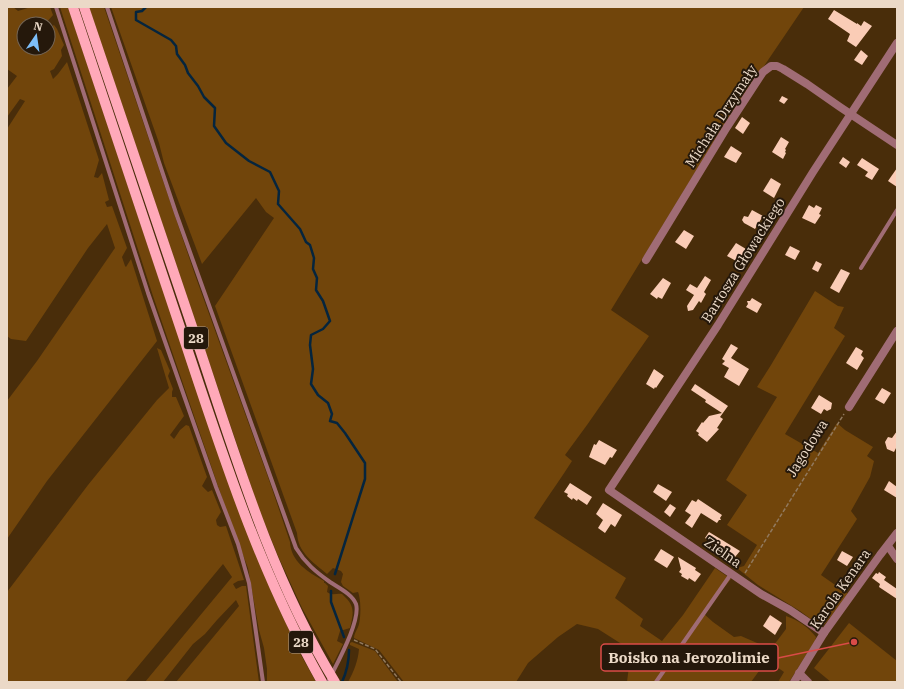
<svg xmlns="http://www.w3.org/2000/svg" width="904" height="689" viewBox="0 0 904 689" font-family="'IBM Plex Serif',serif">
<rect width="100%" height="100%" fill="#492d0a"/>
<g fill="#71450b">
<path d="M7,7H13L18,11L31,7H50L53,15L45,24H24V48H48V29L54,25L57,29L64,45L61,50L62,56L54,69L50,71L53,79L58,74L67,62L99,160L94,177L98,178L102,173L109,200L105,202L107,207L112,206L127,248L122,257L125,266L126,267L131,259L157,341L47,481L7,539V401L37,361L115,248L107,224L88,248L26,341L11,339L7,336V129L25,101L20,99L7,117V89L17,76L7,69Z"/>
<path d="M60,7H68C110,132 151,257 194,381C223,466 251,552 291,634V637L316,682H267V669L264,648L259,630L248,568L230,521L153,296Z"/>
<path d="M89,7H104L195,275L269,480L290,542C291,562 308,572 324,581V583H325L328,586L327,592C332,596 336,593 342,594C355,606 354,611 350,628L340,631L337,641L343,644L333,664L302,608L278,556L258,507Z"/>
<path d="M111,7H804L722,128L611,310L649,336L587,425L565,455L572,461C560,480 546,499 534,518L626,578L615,598L643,619L640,626L662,641L683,615L715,568L731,579L703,613L713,622L734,637L741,636L771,649L786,629V616C798,620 808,627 816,637L815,641L789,682H778L784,672L767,660L751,682H627L631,650L598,629L577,624L558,637L528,663L516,682H404L379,650L354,638C354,633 358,629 359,624C361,616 361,599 358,592L353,593L343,586L341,582L343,574L341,571L333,568L327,574C313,562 298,553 297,533L215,306L274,218L266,212L256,198L202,264L164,163L159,143Z"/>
<path d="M815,291L838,306L844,307L834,328L845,336L785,434L818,453L837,423L845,430L873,447L867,456L874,461L870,477L851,511L857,519L821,575L848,594L825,624L819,625L800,611L758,585L737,568L744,566L757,545L727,525L747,495L726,480L777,397L757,387L771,365Z"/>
<path d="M157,348L161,350L170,371L168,376L173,389L172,392V397H176L184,416L170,435L174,439L180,430L186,425L189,426L207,477L202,486L208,492L212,490L221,512L216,520L217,525L220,527L226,526L244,580L238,581L233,584L236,589L242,586H246L259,682H176L239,606L236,600L217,620L205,634L193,644L163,682H145L232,577L223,564L125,682H7V592L88,485L157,400L169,388Z"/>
<path d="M849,623L897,661V682H831L814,668Z"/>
<path d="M352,642L375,651L398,682H348C354,671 358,661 359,649L350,645V643Z"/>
</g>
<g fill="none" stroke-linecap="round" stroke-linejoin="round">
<g stroke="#05253e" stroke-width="2.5">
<path d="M146,7L142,11L136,12V20L171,40L176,46L177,54L185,65L188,73L198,86L204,97L215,108L214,126L226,143L249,161L270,172L279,191L278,204L300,229L306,242L310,245L314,258L313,269L317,278L316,290L323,301L330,321L323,329L311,335L310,345L313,369L311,384L318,395L328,403L332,414L330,421L337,423L345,433L365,463V479L335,574"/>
<path d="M331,591V602L344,637"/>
<path d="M342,682C347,671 349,662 349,650"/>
</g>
</g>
<g fill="#faccb6">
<path d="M834,10L857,24V23L861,26L864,21L872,26L856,47L847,41L850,34L828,19Z"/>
<path d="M861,50L868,56L862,65L854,60Z"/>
<path d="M782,96L788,99L784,104L779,101Z"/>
<path d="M742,117L750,123L743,134L735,128Z"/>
<path d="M781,137L789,142L785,149L786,150L785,152L786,153L783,159L772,152Z"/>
<path d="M731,146L742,153L736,163L724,157Z"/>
<path d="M843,157L850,162L846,168L839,163Z"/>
<path d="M862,158L879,169L872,180L865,176L868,172L857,165Z"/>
<path d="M897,168V187L888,181Z"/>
<path d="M771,178L781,184L774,198L763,191Z"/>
<path d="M809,205L814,208L816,205L822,208L819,214L821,215L815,224L802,218Z"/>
<path d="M752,210L763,216L755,229L744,223L742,220L744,216L748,217Z"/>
<path d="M684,230L694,236L686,249L675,242Z"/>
<path d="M736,243L746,249L738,262L727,256Z"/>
<path d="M790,246L800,251L795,260L785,255Z"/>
<path d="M816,261L822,264L818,272L812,269Z"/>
<path d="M841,269L850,273L839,293L830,288Z"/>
<path d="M705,276L711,280L704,292L706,294L701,303L699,301L693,310L688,311L687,306L694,295L686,290L690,284L697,288Z"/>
<path d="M663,278L671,283L662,299L658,297L657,299L650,294Z"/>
<path d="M752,298L762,304L757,313L746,307L748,304L747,301H750Z"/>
<path d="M731,344L738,348L731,358L749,369L739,386L724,377L729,368L722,364L725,361L722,359Z"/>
<path d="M856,347L863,351L861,355L864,358L857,370L846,363Z"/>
<path d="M654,369L664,376L656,388L655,387L654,389L646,384Z"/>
<path d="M695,384L728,406L720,417L723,419L717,428L719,429L707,442L698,435L699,433L696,431L702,422L703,423L709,416L722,413L705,402L706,400L691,390Z"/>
<path d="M882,388L891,393L884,404L875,399Z"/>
<path d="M819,395L832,403L831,409L827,411L824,409L821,414L811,408Z"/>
<path d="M897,431V446L894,452L887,449L885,442L888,437L892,438Z"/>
<path d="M599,440L617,450L612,458L610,457L605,465L589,457L594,444L596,445Z"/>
<path d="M889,481L897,487V498L884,490Z"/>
<path d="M570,483L592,497L587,505L578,499L577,501L573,498L572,500L567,496L568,494L564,492Z"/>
<path d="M658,484L672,492L666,501L653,492Z"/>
<path d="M698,499L722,515L720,518L721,520H719L717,523L701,513L692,528L685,523L691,515L685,511L692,500L696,502Z"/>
<path d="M603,503L622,515L615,527L611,524L605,533L598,528L603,520L596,514Z"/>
<path d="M670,504L676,508L670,517L664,512Z"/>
<path d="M709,532L714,535L740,551L735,557L713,540L712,542L705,538Z"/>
<path d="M661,549L674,557L667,568L654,560Z"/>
<path d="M842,551L853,557L847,566L837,560Z"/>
<path d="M678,557L696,568L695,570L701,574L695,582L689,578L688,580L681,576L682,574L679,572L681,569Z"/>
<path d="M879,572L886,577L884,580L897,589V599L879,587L880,584L872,578L876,573L878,574Z"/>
<path d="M770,615L782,623L775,635L763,626Z"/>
</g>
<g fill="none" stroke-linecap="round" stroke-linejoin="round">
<g stroke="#91795e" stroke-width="1.5" stroke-dasharray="4 2" stroke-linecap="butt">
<path d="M745,573L844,414"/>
<path d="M354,640L375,649L401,682"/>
</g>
<g stroke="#a06c75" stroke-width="4">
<path d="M56,7L148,293L216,487L238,544L249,583L263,682"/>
<path d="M107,7L176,213L296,548C305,563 316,572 330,582C339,588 352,594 356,604C361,621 336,665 328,682"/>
<path d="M861,268L897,210"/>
<path d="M656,682L731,574"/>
</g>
<g stroke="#a06c75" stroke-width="8">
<path d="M646,260L727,127L763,72L771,66H777L783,69L807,84L840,107L897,145"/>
<path d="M849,407L897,331"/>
<path d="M888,546L897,559"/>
<path d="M824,633L790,610L761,594L609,490L718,325L813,172L897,43"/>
<path d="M799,673L808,682"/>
<path d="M794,682L824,633L880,555L897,533"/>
</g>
<g stroke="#ffa9b9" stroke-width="10">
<path d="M73,7C109,116 146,224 182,333C222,453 259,571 322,682"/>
<path d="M84,7C122,120 161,234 199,347C237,461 272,579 335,682"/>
</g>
</g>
<g text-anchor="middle" stroke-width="4" stroke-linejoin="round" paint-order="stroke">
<g fill="#25180b" stroke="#b09f8f" stroke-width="1">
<rect x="184" y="327" width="24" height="22" rx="3"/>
<rect x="289" y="631" width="24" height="22" rx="3"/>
</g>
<g font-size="13" font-weight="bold" fill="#ebd9c7">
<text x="196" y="343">28</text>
<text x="301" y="647">28</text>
</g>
<g font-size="14" fill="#ebd9c7" stroke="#25180b">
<text transform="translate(721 116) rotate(-57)" y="5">Michała Drzymały</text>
<text transform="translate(743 260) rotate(-58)" y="5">Bartosza Głowackiego</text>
<text transform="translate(807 448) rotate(-58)" y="5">Jagodowa</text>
<text transform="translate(723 552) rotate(35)" y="5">Zielna</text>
<text transform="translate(840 589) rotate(-55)" y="5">Karola Kenara</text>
</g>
</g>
<path fill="none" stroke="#da4b48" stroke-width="1.5" d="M854 642L778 658"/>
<circle fill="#da4b48" stroke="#25180b" stroke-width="1.5" cx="854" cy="642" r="4"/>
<rect fill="#25180b" stroke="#da4b48" stroke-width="1.5" x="601" y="644" width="177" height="27" rx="4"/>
<g font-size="15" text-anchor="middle" font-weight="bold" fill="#ebd9c7">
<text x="689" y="663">Boisko na Jerozolimie</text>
</g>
<rect width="904" height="689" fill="none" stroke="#ebd9c7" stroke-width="16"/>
<g transform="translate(36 36) rotate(13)"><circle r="19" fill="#25180b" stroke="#746556"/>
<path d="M0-3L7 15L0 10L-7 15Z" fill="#7dbef9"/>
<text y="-6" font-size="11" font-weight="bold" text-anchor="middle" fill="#ebd9c7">N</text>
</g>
</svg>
